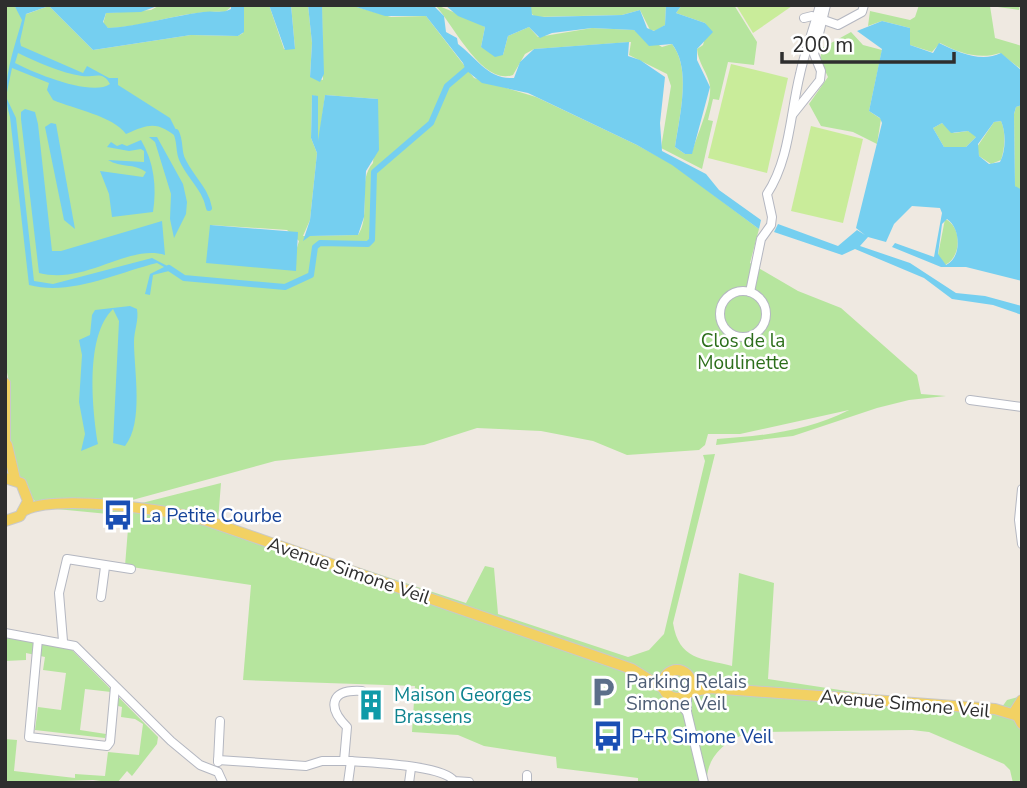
<svg xmlns="http://www.w3.org/2000/svg" width="1027" height="788" viewBox="0 0 1027 788" font-family="'Nunito Sans',sans-serif">
<rect width="100%" height="100%" fill="#efe9e1"/>
<g fill="#b6e59e" fill-rule="evenodd">
<path d="M5,5H14L21,16L49,6L93,50L191,35L238,36L243,33L244,5H269L284,49H295L291,5H308L312,43L310,76L323,80L322,5H350L391,17L426,16L474,78L536,97L637,145L672,164L759,229L750,263L798,291L841,308L917,375L921,394L946,396L909,400L877,408L793,436L716,445L717,439C763,436 808,431 849,410L740,434H708L705,445L699,450L627,455L593,441L541,431L477,428L424,445L275,461L125,502L134,505L221,483L218,521L466,603L485,566L494,568L498,614L628,657L649,650L664,634L705,461L703,455L715,454L673,623C679,660 701,658 732,666L739,573L774,583L768,679L997,714L1007,700L1022,696V783H1013L1010,770L1004,764L929,732L912,730L753,732C729,737 705,756 707,783H638V778L557,768L556,757L484,746L458,735L412,732L415,686L243,680L251,585L125,566L129,516L46,508C30,502 28,487 10,479L11,393L5,362ZM312,95L318,97L316,140L319,141L325,95L378,99L373,163C356,182 372,214 358,235L303,236L310,220L317,153L311,138ZM210,225L287,230L299,241L296,251Z"/>
<path d="M160,5H231L232,6L225,12C185,9 148,27 108,28L103,24L106,13L151,10Z"/>
<path d="M435,5C439,5 481,24 485,27L481,47L503,55L508,36L529,27L538,37L592,28L634,30L662,47L672,44C692,70 679,117 675,147L685,154L692,152C697,135 712,102 710,86C708,73 698,63 697,49L703,45L708,28L705,23L676,13L682,5H734L757,42L754,65L728,62L719,100L713,99L708,120L713,121L702,169L661,148L671,86L667,74L629,55L631,42L534,49L525,54L513,75C482,86 454,25 435,5Z"/>
<path d="M531,5H666L665,25L656,31L650,30L640,10L622,15L535,17L529,11Z"/>
<path d="M919,5H1020L1019,10L990,6L995,38L1022,46V70L1000,53C979,60 959,53 940,43L932,52L910,45V28L882,21L868,26L870,11L910,20L915,17Z"/>
<path d="M851,32L863,45L882,50L869,111L881,119L877,144L853,132L821,126L809,104L828,77L820,60L822,48Z"/>
<path d="M1022,105V190H1019L1015,186L1014,114L1016,107Z"/>
<path d="M1001,121C1006,132 1005,148 1001,160L991,164L979,156L977,147L994,122Z"/>
<path d="M942,123L954,133L968,131L977,136L966,147H944L933,128Z"/>
<path d="M945,219C962,226 962,257 945,265L938,255Z"/>
<path d="M5,638L68,646L158,737L157,744L132,776L127,771L117,783L93,780L5,783V739L17,740L14,771L75,778V774L105,776L108,752L139,755L143,724L135,719L121,717L122,707L118,706L111,692L85,689L80,730L106,734L105,738L35,730L38,707L61,710L66,673L43,670L45,657L26,653V660L5,661Z"/>
</g>
<g fill="#c9ec9a">
<path d="M736,5H791L792,6L753,33Z"/>
<path d="M731,64L788,78L767,173L708,158Z"/>
<path d="M811,126L863,139L843,223L791,211Z"/>
</g>
<g fill="#75cff0" fill-rule="evenodd">
<path d="M14,5H160L141,12L106,13L103,22L108,28C141,26 171,16 203,12C213,10 222,14 231,9V5H244V32L238,36L191,35L93,50L49,6L26,14L20,41L21,46L83,73L87,66L109,78H118V85L170,118L181,140C158,122 152,122 126,134C113,116 74,109 53,100L47,90L49,83L12,68L6,97L16,118L34,281L53,284L152,258L183,274L169,271L153,275L150,295L145,294L150,274L164,267L157,263C116,273 71,296 29,285L10,117C0,84 13,53 22,20ZM18,53C37,62 61,73 82,76C93,78 103,70 110,84C92,97 34,73 15,63Z"/>
<path d="M269,5H291L295,49L285,50Z"/>
<path d="M308,5H322L324,74L320,82L310,77L312,43Z"/>
<path d="M350,5H433L444,16L446,32L457,38L458,44C476,57 488,80 514,78L520,62L534,49L629,42L628,56L640,60L665,77L660,123L662,151L706,174L719,190L761,220L759,229L672,165L637,145L528,93L482,83L467,71L459,74L465,68L463,63L426,16H385Z"/>
<path d="M445,5H531L532,15L544,17L622,15L640,10L647,28L654,31L665,25L666,5H682L676,13L705,23L713,32L697,49V60L710,87L692,154H685L675,147C679,118 692,69 672,44L649,46L634,30L592,28L552,33L540,38L529,27L508,36L503,55L495,57L481,47L485,27L458,16Z"/>
<path d="M882,21L910,28V45L933,53L939,43C958,52 981,63 1001,53L1022,71V105L1016,107L1014,114L1015,186L1022,190V281L966,267H941L892,247L895,243L934,257L942,213L940,208L912,206L894,224L886,242L868,237L860,246L910,263L956,293L985,296L1022,306V315L993,305L952,299L924,278L855,249L842,255L774,232L778,224L838,246L857,230L865,235L856,228L882,123L880,118L869,111L882,49L857,31ZM1001,121C1006,132 1006,151 1000,162L989,164L979,156L978,144L994,122ZM942,123L951,133L968,131L976,137L966,147H944L933,128ZM947,219C961,228 962,258 946,265L938,254L942,224Z"/>
<path d="M312,95L318,96V141L325,95L378,99L379,150L366,171L364,217L358,235L310,236L303,241L310,220L317,153L311,138Z"/>
<path d="M25,109L35,112L38,124L52,251H61L162,221L165,255C127,244 86,285 39,273L21,119V112Z"/>
<path d="M51,123L56,124L75,229L64,220L45,127Z"/>
<path d="M149,137H157L183,184L187,202L186,214L174,238L170,219L171,194L155,142Z"/>
<path d="M141,140C154,162 157,187 153,212L112,217L109,194L100,171L143,177L146,172C134,163 121,168 108,160L144,162V151L141,149L129,151L107,147L111,142L117,146L122,144L127,146Z"/>
<path d="M210,225L298,232L296,271L206,263Z"/>
<path d="M130,306L137,309C139,320 134,331 134,342C134,370 144,423 125,446L113,443L119,321L113,309C85,336 92,407 98,444L81,451L85,434L79,402L82,355L79,340L90,335L92,315L95,310Z"/>
</g>
<g fill="none" stroke-linecap="round" stroke-linejoin="round">
<g stroke="#75cff0" stroke-width="6">
<path d="M176,132C181,143 178,150 182,159C189,176 206,189 209,208"/>
<path d="M169,268L184,278L285,287L311,275L315,247L320,243L368,244L372,240L374,172L431,123L447,86L467,69"/>
</g>
<g stroke="#b4b7c1" stroke-width="10">
<g id="minor">
<path d="M804,18L812,16L838,25L862,12L864,5"/>
<path d="M793,114L820,80L821,71L814,54L826,5"/>
<circle cx="743" cy="314" r="23"/>
<path d="M750,292L761,239L771,225L772,217L767,194C790,159 790,114 800,74C805,51 814,28 820,5"/>
<path d="M970,400L1022,407"/>
<path d="M1022,489L1019,520L1022,544"/>
<path d="M101,597L105,567"/>
<path d="M5,633L75,646L171,741L200,765L218,772L223,783"/>
<path d="M38,639L29,737L107,746L110,742L115,687"/>
<path d="M63,641L59,593L67,559L131,569"/>
<path d="M687,695V712L704,783"/>
<path d="M674,698L687,712"/>
<path d="M218,760L306,766L322,761H344"/>
<path d="M351,761C372,763 443,765 454,781L469,782"/>
<path d="M218,762L220,721"/>
<path d="M527,775V783"/>
<path d="M348,783L351,761H344L347,727C327,707 330,689 362,691"/>
<path d="M409,783L411,768"/>
</g>
</g>
<g stroke="#c9c9c9" stroke-width="12">
<g id="major">
<path d="M5,383V450"/>
<path d="M7,445L15,479"/>
<path d="M5,478L21,483L28,501L20,516L5,521"/>
<path d="M25,510C60,494 169,510 208,521L632,669L663,688"/>
<circle cx="677" cy="684" r="14"/>
<path d="M689,692L710,688L995,709L1015,715"/>
<path d="M1022,700L1015,711L1022,724"/>
</g>
</g>
<use href="#minor" stroke="#fff" stroke-width="8"/>
<use href="#major" stroke="#f2d163" stroke-width="10"/>
</g>
<defs>
<g id="bus-bare" transform="scale(2.415)"><path d="M-5-6H5V4H4V6H2V4H-2V6H-4V4H-5ZM-3.5-4V0h7V-4ZM-3.5 1.2v1.5H-2V1.2ZM2 1.2v1.5H3.5V1.2Z" fill="#1a4fb4" stroke="#fff" stroke-width="2.5" paint-order="stroke"/></g>
<g id="parking-bare" transform="scale(2.415)"><path d="M-3.5-5.5H1a3.5 3.5 0 0 1 0 7H-1V5.5H-3.5ZM-1-3.4V-.6H.8a1.4 1.4 0 0 0 0-2.8Z" fill="#5c6f8a" stroke="#fff" stroke-width="2.5" paint-order="stroke"/></g>
<g id="building-bare" transform="scale(2.415)"><path d="M-4-6H4V6H1V3H-1V6H-4ZM-2.5-4.3h1.7v1.8h-1.7ZM.8-4.3h1.7v1.8H.8ZM-2.5-1h1.7V.8h-1.7ZM.8-1h1.7V.8H.8Z" fill="#0f9aa8" stroke="#fff" stroke-width="2.5" paint-order="stroke"/></g>
</defs>
<g fill-rule="evenodd">
<use href="#bus-bare" x="118" y="515"/>
<use href="#parking-bare" x="603" y="692"/>
<use href="#building-bare" x="371" y="705"/>
<use href="#bus-bare" x="608" y="736"/>
</g>
<g text-anchor="middle" stroke-width="5" stroke-linejoin="round" paint-order="stroke">
<g font-size="19" fill="#2c6e1b" stroke="#fff">
<text x="743" y="347">Clos de la<tspan x="743" dy="22">Moulinette</tspan></text>
</g>
<g font-size="19" fill="#164399" stroke="#fff" text-anchor="start">
<text x="141" y="522">La Petite Courbe</text>
<text x="631" y="743">P+R Simone Veil</text>
</g>
<g font-size="19" fill="#2e2e2e" stroke="#fff">
<text transform="translate(349 570) rotate(19)" y="7">Avenue Simone Veil</text>
<text transform="translate(905 703) rotate(5)" y="7">Avenue Simone Veil</text>
</g>
<g font-size="19" fill="#4e5e75" stroke="#fff" text-anchor="start">
<text x="626" y="688">Parking Relais<tspan x="626" dy="22">Simone Veil</tspan></text>
</g>
<g font-size="19" fill="#0d838f" stroke="#fff" text-anchor="start">
<text x="394" y="701">Maison Georges<tspan x="394" dy="22">Brassens</tspan></text>
</g>
</g>
<rect width="1027" height="788" fill="none" stroke="#2e2e2e" stroke-width="14"/>
<path d="M782 52v10h172v-10" fill="none" stroke="#2e2e2e" stroke-width="3.5"/>
<text x="792" y="52" font-size="21" fill="#2e2e2e" stroke="#ffffff" stroke-width="5" paint-order="stroke">200 m</text>
</svg>
